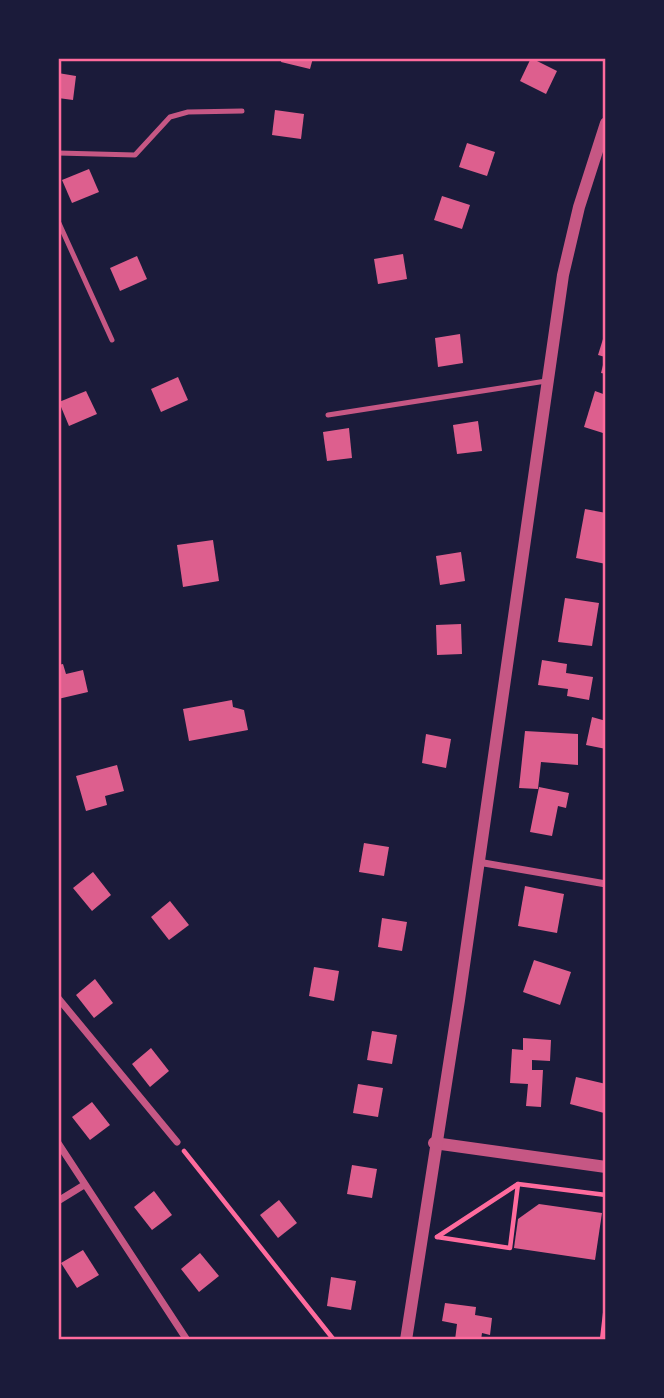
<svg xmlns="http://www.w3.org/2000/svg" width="664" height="1398" viewBox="0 0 664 1398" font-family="'Open Sans',sans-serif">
<rect width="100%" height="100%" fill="#1b1b3a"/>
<g fill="#dd5f8e">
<path d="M282,58H313L310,69L281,62Z"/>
<path d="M531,58L557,71L546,94L520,81Z"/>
<path d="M58,73L76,76L73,100L58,98Z"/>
<path d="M275,110L304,114L301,139L272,135Z"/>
<path d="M467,143L495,152L487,176L459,167Z"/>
<path d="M89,169L99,192L72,203L62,180Z"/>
<path d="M442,196L470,205L462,229L434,220Z"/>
<path d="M403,254L407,279L378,284L374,259Z"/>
<path d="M137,256L147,279L120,291L110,268Z"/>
<path d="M460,334L463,363L438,367L435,338Z"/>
<path d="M603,339L606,340V374L601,373L605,357L598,355Z"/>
<path d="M178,377L188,400L161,412L151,389Z"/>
<path d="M86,391L97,414L69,426L59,402Z"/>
<path d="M595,391L606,395L603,433L584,427Z"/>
<path d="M478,421L482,451L457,454L453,425Z"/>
<path d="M349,428L352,458L327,461L323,432Z"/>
<path d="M585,509L606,513V564L576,558Z"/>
<path d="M213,540L219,581L183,587L177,545Z"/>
<path d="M461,552L465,581L440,585L436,556Z"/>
<path d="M565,598L599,603L592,646L558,642Z"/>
<path d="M461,624L462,654L437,655L436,625Z"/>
<path d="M542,660L567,664L566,673L593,677L589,700L567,696L568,689L538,685Z"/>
<path d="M63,664L66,674L83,670L88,692L58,699V665Z"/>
<path d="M232,700L233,707L244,710L248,730L189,741L183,709Z"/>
<path d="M592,717L606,721V749L586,745Z"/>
<path d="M525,731L578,734V765L541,762L538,789L519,788Z"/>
<path d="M426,734L451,739L446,768L422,763Z"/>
<path d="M117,765L124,791L105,796L107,805L86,811L76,776Z"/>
<path d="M539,787L569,793L566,808L558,806L552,836L530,832Z"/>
<path d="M364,843L389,847L384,876L359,872Z"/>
<path d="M93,872L111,895L92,911L73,888Z"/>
<path d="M525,886L564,894L557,933L518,926Z"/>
<path d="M170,901L189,925L169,940L151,917Z"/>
<path d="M382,918L407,922L402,951L378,947Z"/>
<path d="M534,960L571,972L560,1005L523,992Z"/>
<path d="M314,967L339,971L334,1001L309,996Z"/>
<path d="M95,979L113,1003L94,1018L76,995Z"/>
<path d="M372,1031L397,1035L392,1064L367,1060Z"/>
<path d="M523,1038L551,1040L550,1061L532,1060V1070H543L541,1107L526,1106L528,1084L510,1083L512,1049L523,1050Z"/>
<path d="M151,1048L169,1071L150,1087L132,1064Z"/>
<path d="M576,1077L606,1084L604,1113L570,1104Z"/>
<path d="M358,1084L383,1088L378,1117L353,1113Z"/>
<path d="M92,1102L110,1125L90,1140L72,1117Z"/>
<path d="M352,1165L377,1169L372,1198L347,1194Z"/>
<path d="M154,1191L172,1215L152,1230L134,1207Z"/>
<path d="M279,1200L297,1223L278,1238L260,1215Z"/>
<path d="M539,1204L602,1213L595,1260L514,1248L518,1219Z"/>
<path d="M83,1250L99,1275L77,1288L61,1263Z"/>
<path d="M200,1253L219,1276L199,1292L181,1269Z"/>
<path d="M331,1277L356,1281L351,1310L327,1306Z"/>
<path d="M445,1303L476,1307L475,1315L492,1318L490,1335L482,1333L481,1340H455L457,1324L442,1321Z"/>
</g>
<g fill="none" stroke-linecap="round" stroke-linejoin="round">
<g stroke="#ff6b9d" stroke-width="4.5">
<path d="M184,1151L334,1340"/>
<path d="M437,1237L518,1184L606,1195"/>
<path d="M437,1237L510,1248L518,1184"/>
<path d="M602,1340L606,1306"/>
</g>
<g stroke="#c65784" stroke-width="5">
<path d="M58,153L135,155L170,117L188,112L242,111"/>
<path d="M58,221L112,340"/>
<path d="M328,415L546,381"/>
</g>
<g stroke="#c65784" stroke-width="7">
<path d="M478,862L606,884"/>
<path d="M58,998L177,1142"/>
<path d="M58,1143L187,1340"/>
<path d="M58,1201L84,1185"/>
</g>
<g stroke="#c65784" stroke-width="12">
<path d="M434,1143L606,1167"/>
<path d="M406,1340L459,1000L563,275L579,207L606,123"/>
</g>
</g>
<rect width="664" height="1398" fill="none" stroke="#1b1b3a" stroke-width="119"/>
<rect x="60" y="60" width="544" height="1278" fill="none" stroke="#ff6b9d" stroke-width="2.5"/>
</svg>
